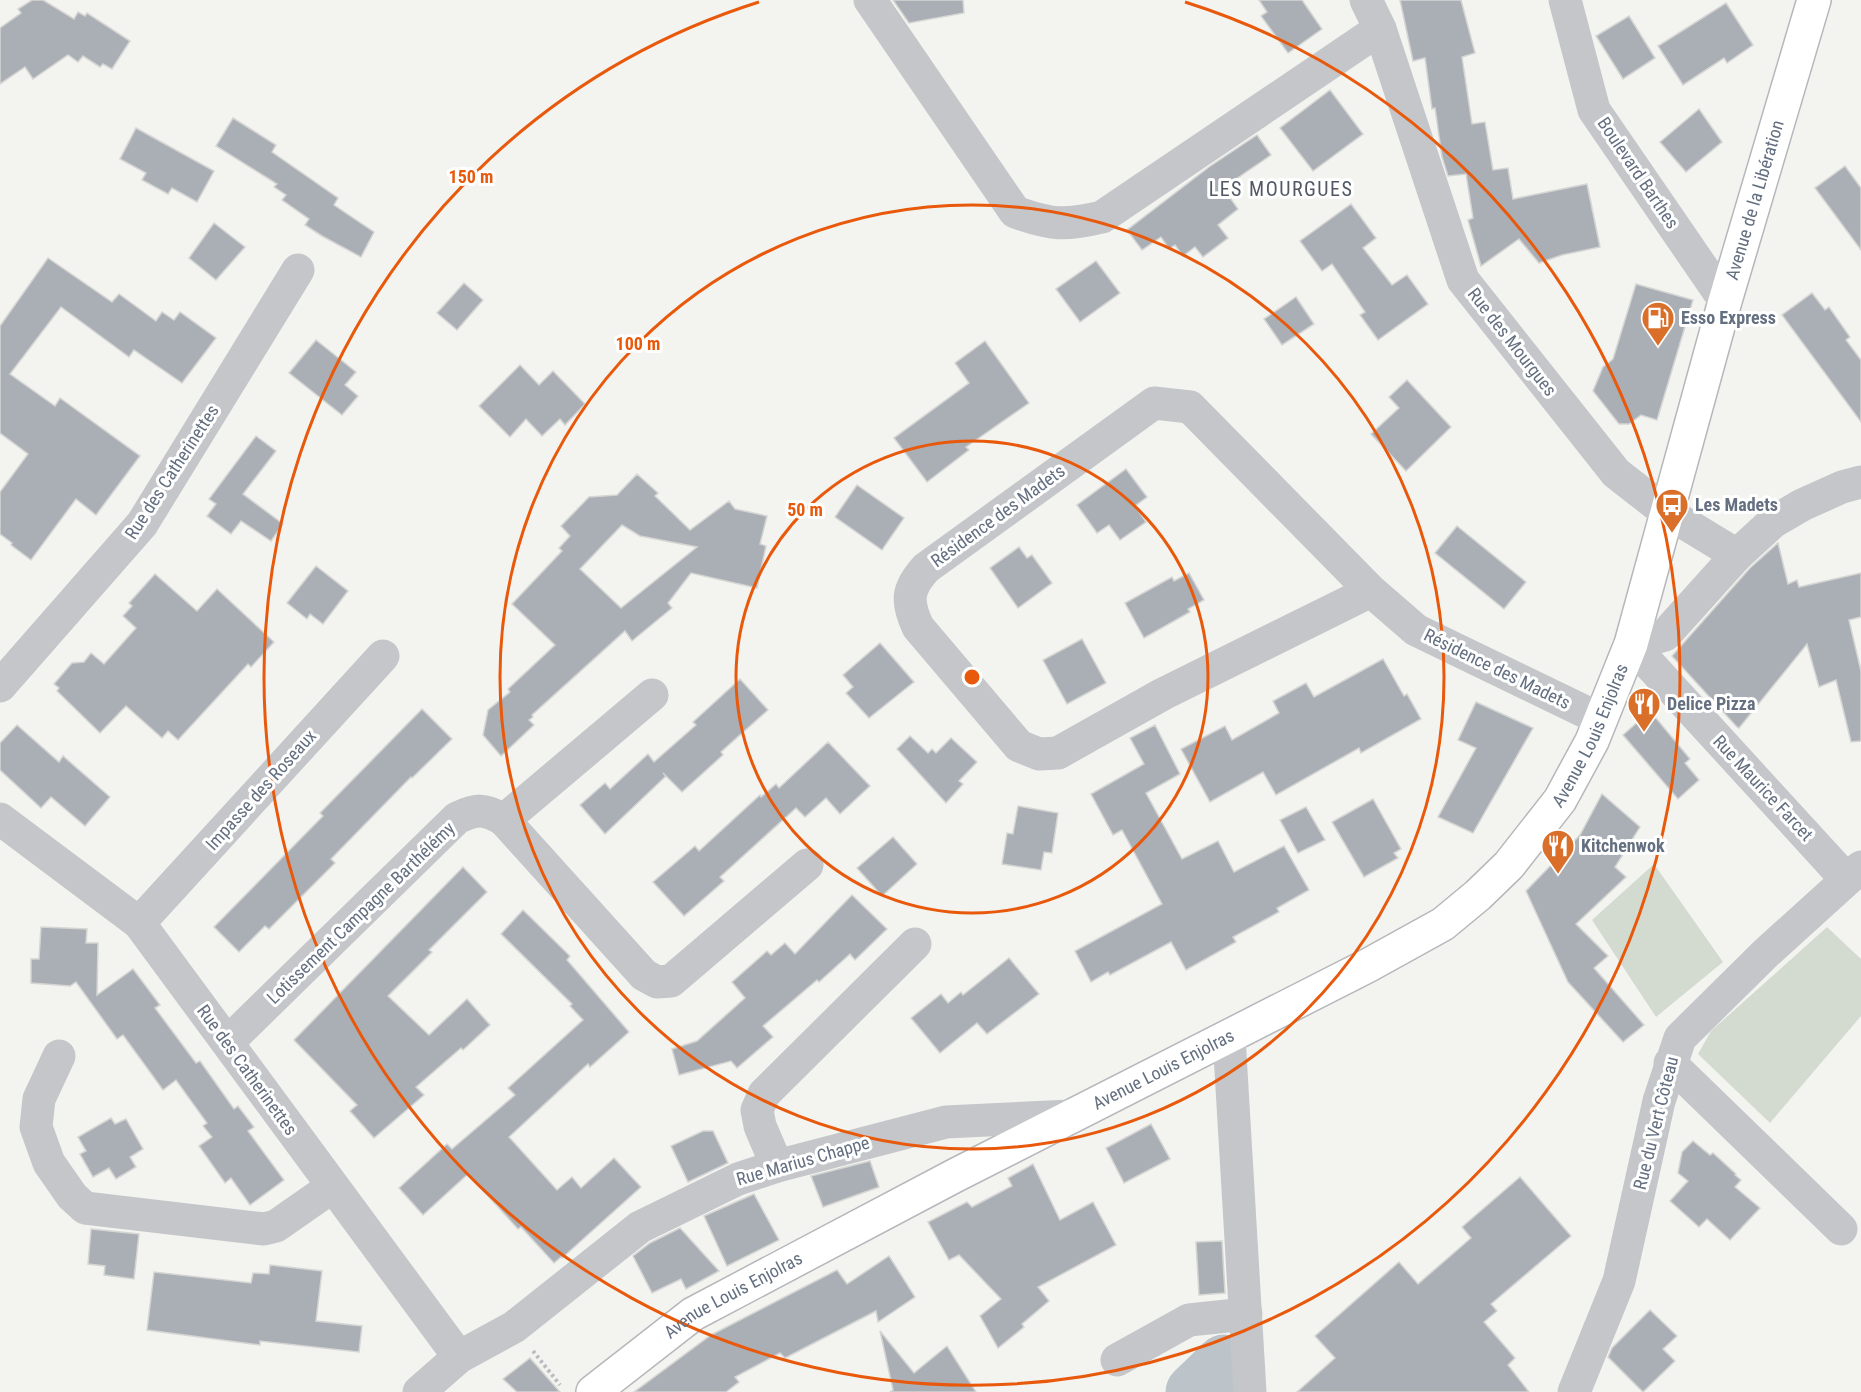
<svg xmlns="http://www.w3.org/2000/svg" width="1861" height="1392" viewBox="0 0 1861 1392" font-family="'Roboto Condensed',sans-serif">
<rect width="100%" height="100%" fill="#f3f4f0"/>
<g fill="#d3dbd1">
<path d="M1654,864L1723,962L1656,1017L1592,920Z"/>
<path d="M1827,927L1861,959V1016L1770,1123L1698,1054L1711,1031Z"/>
</g>
<g fill="none" stroke-linecap="round" stroke-linejoin="round">
<path stroke="#bcc4c9" stroke-width="57" d="M1194,1392L1224,1363"/>
</g>
<g fill="#aaafb6" stroke="#d5d5d3" stroke-width="1.5" fill-rule="evenodd">
<path d="M32,0H43L74,19L78,12L85,16L87,13L130,41L112,69L103,64L100,67L83,56L78,62L68,55L33,79L25,67L0,84V28L21,13L18,9Z"/>
<path d="M893,0H963L964,13L909,23Z"/>
<path d="M1259,0H1302L1322,29L1288,53L1261,16L1267,12Z"/>
<path d="M1400,0H1461L1475,53L1462,57L1472,124L1485,122L1493,170L1508,168L1513,199L1587,184L1600,247L1562,255L1539,263L1519,239L1481,266L1468,220L1473,218L1466,174L1448,176L1442,157L1435,108L1432,109L1425,58L1413,61Z"/>
<path d="M1726,3L1753,45L1727,63L1724,58L1683,85L1658,46Z"/>
<path d="M1629,16L1655,58L1623,79L1596,36Z"/>
<path d="M1330,90L1363,134L1313,171L1280,128Z"/>
<path d="M1699,109L1722,142L1686,172L1660,142Z"/>
<path d="M233,118L276,145L272,152L338,198L334,205L374,232L361,257L322,236L305,225L309,219L282,200L286,195L274,187L277,184L216,146Z"/>
<path d="M136,128L214,171L197,202L172,188L168,194L142,180L146,173L120,159Z"/>
<path d="M1257,135L1271,155L1223,188L1238,209L1218,225L1228,238L1203,257L1195,247L1183,256L1175,245L1169,249L1161,237L1142,250L1127,230L1209,167Z"/>
<path d="M1845,166L1861,188V250L1815,188Z"/>
<path d="M1351,204L1376,238L1363,248L1392,285L1407,275L1428,304L1378,340L1360,315L1365,312L1332,264L1322,271L1300,241Z"/>
<path d="M214,223L245,247L216,280L189,258Z"/>
<path d="M48,258L112,302L119,294L156,321L162,312L174,320L180,312L216,338L182,383L134,350L129,357L61,307L10,374L55,406L60,398L140,456L96,515L76,499L31,560L11,545L12,543L0,534V492L28,454L0,433V326Z"/>
<path d="M1096,261L1120,293L1080,322L1056,289Z"/>
<path d="M464,283L483,300L457,330L437,313Z"/>
<path d="M1636,284L1693,300L1657,420L1641,415L1629,424H1619L1593,391L1603,367L1613,359Z"/>
<path d="M1812,293L1825,310L1829,307L1850,337L1846,340L1861,360V422L1782,315Z"/>
<path d="M1296,297L1314,324L1282,345L1264,319Z"/>
<path d="M316,340L356,372L345,385L358,396L342,415L289,373Z"/>
<path d="M985,341L1029,403L966,447L969,450L927,482L894,438L969,383L955,363Z"/>
<path d="M520,365L539,385L553,371L585,404L565,425L560,419L542,436L526,419L510,437L479,406Z"/>
<path d="M1407,380L1451,427L1406,471L1371,434L1399,408L1389,397Z"/>
<path d="M256,436L276,451L243,494L283,524L271,541L241,521L231,534L207,516L216,504L209,499Z"/>
<path d="M1126,469L1147,497L1135,506L1146,522L1120,540L1109,525L1097,533L1077,505Z"/>
<path d="M637,474L658,493L655,496L690,530L729,501L735,509L767,516L760,544L766,546L757,588L691,573L668,603L672,608L632,641L625,631L532,715L533,717L529,720L534,725L501,756L483,735L488,710L510,692L508,689L555,645L512,604L562,551L559,548L570,536L561,526L589,497L617,495ZM622,525L640,536L697,547L621,608L580,569Z"/>
<path d="M857,485L904,518L882,550L835,517Z"/>
<path d="M1457,526L1526,582L1504,609L1435,553Z"/>
<path d="M1778,543L1788,584L1797,580L1799,587L1861,573V617L1849,620L1861,671V741L1851,742L1836,680L1819,687L1807,644L1739,728L1737,727L1672,656L1750,568Z"/>
<path d="M1019,547L1027,558L1032,555L1052,583L1018,608L990,568Z"/>
<path d="M316,566L348,591L323,624L310,614L307,619L287,603Z"/>
<path d="M1189,573L1204,600L1188,609L1190,612L1144,638L1125,603L1172,577L1174,581Z"/>
<path d="M155,574L197,611L217,589L274,642L251,667L248,664L178,740L168,731L162,738L126,706L100,733L57,691L59,688L54,684L72,663L84,662L91,653L104,664L136,628L123,616L132,606L129,603Z"/>
<path d="M1082,639L1106,683L1067,704L1043,660Z"/>
<path d="M880,643L914,682L869,718L846,693L853,687L843,675Z"/>
<path d="M1383,659L1404,696L1407,694L1421,719L1361,753L1359,748L1276,795L1263,772L1210,802L1181,749L1225,726L1232,740L1279,713L1273,701L1306,683L1314,697Z"/>
<path d="M740,679L768,710L721,752L723,755L682,792L663,773L666,776L605,834L580,805L605,783L610,789L648,754L654,762L696,725L693,722Z"/>
<path d="M1476,702L1533,728L1473,833L1438,817L1476,748L1458,740Z"/>
<path d="M422,709L452,739L412,778L411,777L331,859L335,863L269,929L265,926L239,952L214,927L323,816L320,813Z"/>
<path d="M1650,711L1690,759L1685,763L1699,780L1678,799L1623,735Z"/>
<path d="M17,725L59,762L63,756L110,797L85,826L51,797L41,808L0,770V743Z"/>
<path d="M1155,725L1180,774L1146,793L1182,859L1218,841L1234,872L1284,846L1309,890L1277,908L1279,912L1233,937L1236,942L1186,970L1171,942L1110,975L1108,972L1091,982L1075,951L1162,904L1122,830L1113,835L1091,794L1144,764L1130,738Z"/>
<path d="M910,736L928,753L932,749L936,753L951,738L977,762L959,781L963,784L946,803L897,749Z"/>
<path d="M828,742L870,786L840,814L826,798L805,817L796,808L720,877L724,881L684,916L653,882L695,846L699,851L760,795L761,797L776,784L779,788Z"/>
<path d="M1602,794L1640,827L1615,867L1626,877L1576,924L1608,956L1594,968L1644,1025L1623,1042L1568,982L1526,891L1580,835Z"/>
<path d="M1373,799L1401,849L1394,853L1398,858L1364,877L1332,822Z"/>
<path d="M1018,806L1058,813L1052,853L1044,852L1041,870L1002,864L1007,833L1013,834Z"/>
<path d="M1306,807L1325,840L1298,853L1280,820Z"/>
<path d="M893,837L917,864L882,896L857,868Z"/>
<path d="M463,867L487,892L429,950L432,952L388,996L429,1035L467,999L490,1025L463,1050L461,1048L416,1087L424,1095L374,1138L350,1111L357,1105L294,1040Z"/>
<path d="M852,895L887,929L855,960L850,954L819,982L817,980L763,1026L773,1037L737,1068L731,1061L679,1075L672,1049L697,1041L745,998L732,982L767,951L771,955L785,943L795,954Z"/>
<path d="M523,910L570,956L567,960L629,1032L590,1067L588,1064L509,1137L557,1190L572,1177L581,1188L614,1158L641,1187L562,1258L561,1257L554,1263L521,1227L518,1229L468,1174L423,1215L399,1188L447,1144L452,1149L515,1095L508,1088L583,1020L570,1006L572,1004L501,934Z"/>
<path d="M41,927L87,929L86,943H98L97,995L133,969L160,1005L155,1008L196,1063L200,1061L234,1109L238,1106L254,1127L248,1131L284,1180L250,1205L231,1178L225,1183L199,1146L212,1137L203,1126L207,1123L176,1080L163,1090L123,1035L117,1039L76,982L70,986L31,983V959H39Z"/>
<path d="M1009,958L1039,994L987,1034L977,1023L940,1053L911,1018L941,994L948,1003L961,992L963,995Z"/>
<path d="M111,1118L115,1124L126,1119L143,1149L130,1157L136,1167L116,1179L109,1168L93,1177L80,1154L86,1151L78,1137Z"/>
<path d="M1151,1124L1170,1159L1124,1183L1106,1148Z"/>
<path d="M703,1131H713L728,1163L688,1182L671,1146Z"/>
<path d="M1693,1141L1710,1155L1713,1153L1736,1174L1735,1175L1741,1180L1735,1187L1760,1208L1730,1240L1707,1219L1699,1227L1670,1201L1688,1181L1678,1173L1682,1152Z"/>
<path d="M870,1161L879,1187L823,1207L811,1176Z"/>
<path d="M1033,1164L1060,1220L1093,1202L1116,1245L1038,1287L1049,1301L1022,1324L1024,1327L998,1348L980,1316L1001,1299L959,1255L949,1260L928,1222L967,1202L972,1207L1012,1186L1008,1178Z"/>
<path d="M1520,1177L1571,1236L1491,1304L1497,1311L1484,1322L1515,1358L1508,1365L1529,1392H1297L1335,1358L1315,1336L1399,1262L1418,1284L1471,1238L1462,1227Z"/>
<path d="M754,1194L779,1240L727,1266L704,1216Z"/>
<path d="M680,1228L719,1271L686,1289L681,1279L652,1293L633,1256L650,1243Z"/>
<path d="M91,1229L139,1234L134,1279L104,1275L105,1266L88,1264Z"/>
<path d="M1222,1241L1225,1293L1199,1295L1196,1242Z"/>
<path d="M889,1256L915,1297L878,1322L876,1311L785,1358L780,1353L735,1377L739,1382L726,1392H634L711,1335L837,1270L847,1284Z"/>
<path d="M270,1265L322,1271L316,1321L362,1326L359,1352L260,1341V1345L147,1330L154,1272L251,1283L253,1273L269,1274Z"/>
<path d="M1650,1310L1677,1336L1663,1349L1675,1361L1643,1392L1608,1357L1612,1348Z"/>
<path d="M880,1331L914,1373L947,1346L976,1392H890L893,1390Z"/>
<path d="M530,1358L560,1392H517L503,1379Z"/>
</g>
<g fill="none" stroke-linecap="round" stroke-linejoin="round">
<g stroke="#b5b7bb" stroke-width="36">
<g id="major">
<path id="s1" d="M593,1392L693,1314L956,1175L1367,966L1443,924L1478,895L1509,865L1560,800L1592,741L1631,644L1725,301L1814,0"/>
</g>
</g>
<path stroke="#bbbcbf" stroke-width="4" stroke-dasharray="3 3" stroke-linecap="butt" d="M533,1351L560,1385"/>
<g stroke="#c4c6ca" stroke-width="33">
<path d="M870,0L1015,212C1052,225 1064,226 1102,217L1380,29"/>
<path d="M1366,0L1380,29L1463,280L1616,473L1666,512L1737,555"/>
<path d="M1565,0L1594,110L1725,301"/>
<path d="M1371,591L1163,694L1058,753L1039,754L1019,746L918,627C906,601 907,589 926,568L1154,403L1190,407L1371,591L1416,630L1600,719"/>
<path d="M0,686L142,524L298,270"/>
<path d="M0,819L139,923L459,1357"/>
<path d="M504,820L652,695"/>
<path d="M1846,879L1631,644L1665,635L1737,555L1773,522L1802,505L1842,487L1861,482"/>
<path d="M139,923L383,656"/>
<path d="M1229,1037L1250,1392"/>
<path d="M228,1042L457,818C477,809 484,808 504,820L644,975L657,982L671,981L807,865"/>
<path d="M59,1056L39,1099L36,1127L49,1163L72,1196L85,1208L264,1229L276,1226L332,1187"/>
<path d="M1670,1063L1841,1229"/>
<path d="M777,1166L760,1126L757,1110L764,1094L915,944"/>
<path d="M1117,1360L1189,1320L1246,1314"/>
<path d="M419,1392L459,1357L514,1327L640,1227L738,1179L777,1166L946,1122L1071,1116"/>
<path d="M1574,1392L1619,1281L1659,1101L1680,1038L1766,953L1861,867"/>
</g>
<use href="#major" stroke="#fff" stroke-width="33"/>
</g>
<g fill="none" stroke="#e8590c" stroke-width="3">
<circle cx="972" cy="677" r="236"/>
<circle cx="972" cy="677" r="472"/>
<path d="M1185 2A708 708 0 1 1 759 2"/>
</g>
<defs>
<g id="fuel-pin" transform="scale(1.725)"><path d="M0 17L-7.5 6A9.5 9.5 0 1 1 7.5 6Z" fill="#da6f2a" stroke="#fff"/><path d="M-5.5-6h7V0h2V4h1.3V-2.5L3-4.5l.8-.8L6-3V5H2.5V1h-1V6h-7ZM-4.2-4.7v3.2H.2V-4.7Z" fill="#fff"/></g>
<g id="bus-pin" transform="scale(1.725)"><path d="M0 17L-7.5 6A9.5 9.5 0 1 1 7.5 6Z" fill="#da6f2a" stroke="#fff"/><path d="M-5-6H5V4H4V6H2V4H-2V6H-4V4H-5ZM-3.5-4V0h7V-4ZM-3.5 1.2v1.5H-2V1.2ZM2 1.2v1.5H3.5V1.2Z" fill="#fff"/></g>
<g id="restaurant-pin" transform="scale(1.725)"><path d="M0 17L-7.5 6A9.5 9.5 0 1 1 7.5 6Z" fill="#da6f2a" stroke="#fff"/><path d="M-5-6h1v4h1v-4h1v4h1v-4h1v5L-1.5 .5V6h-2V.5L-5-1ZM5-6V6H3V1.5H1.5Q1.5-4 5-6Z" fill="#fff"/></g>
</defs>
<g fill-rule="evenodd">
<use href="#fuel-pin" x="1658" y="318"/>
<use href="#bus-pin" x="1672" y="505"/>
<use href="#restaurant-pin" x="1644" y="704"/>
<use href="#restaurant-pin" x="1558" y="846"/>
</g>
<g text-anchor="middle" stroke-width="6" stroke-linejoin="round" paint-order="stroke">
<g font-size="18" fill="#646f80" stroke="#fff">
<text transform="translate(1638 173) rotate(56)" y="6">Boulevard Barthes</text>
<text dy="6" stroke="none"><textPath href="#s1" startOffset="1776">Avenue de la Libération</textPath></text>
<text transform="translate(1512 342) rotate(52)" y="6">Rue des Mourgues</text>
<text transform="translate(172 472) rotate(-57)" y="6">Rue des Catherinettes</text>
<text transform="translate(998 516) rotate(-36)" y="6">Résidence des Madets</text>
<text transform="translate(1497 669) rotate(26)" y="6">Résidence des Madets</text>
<text dy="6" stroke="none"><textPath href="#s1" startOffset="1215">Avenue Louis Enjolras</textPath></text>
<text transform="translate(1763 788) rotate(47)" y="6">Rue Maurice Farcet</text>
<text transform="translate(261 790) rotate(-48)" y="6">Impasse des Roseaux</text>
<text transform="translate(361 913) rotate(-44)" y="6">Lotissement Campagne Barthélémy</text>
<text transform="translate(247 1070) rotate(54)" y="6">Rue des Catherinettes</text>
<text dy="6" stroke="none"><textPath href="#s1" startOffset="657">Avenue Louis Enjolras</textPath></text>
<text transform="translate(1656 1123) rotate(-76)" y="6">Rue du Vert Côteau</text>
<text transform="translate(803 1161) rotate(-16)" y="6">Rue Marius Chappe</text>
<text dy="6" stroke="none"><textPath href="#s1" startOffset="171">Avenue Louis Enjolras</textPath></text>
</g>
<g font-size="18" font-weight="bold" fill="#646f80" stroke="#fff" text-anchor="start">
<text x="1681" y="324">Esso Express</text>
<text x="1695" y="511">Les Madets</text>
<text x="1667" y="710">Delice Pizza</text>
<text x="1581" y="852">Kitchenwok</text>
</g>
<g font-size="20" letter-spacing="1.5" fill="#525965" stroke="#fff">
<text x="1281" y="196">LES MOURGUES</text>
</g>
</g>
<circle cx="972" cy="677" r="9" fill="#e8590c" stroke="#fff" stroke-width="3"/>
<g font-size="18" text-anchor="middle" font-weight="bold" fill="#e8590c" stroke="#fff" stroke-width="6" stroke-linejoin="round" paint-order="stroke">
<text x="471" y="183">150 m</text>
<text x="638" y="350">100 m</text>
<text x="805" y="516">50 m</text>
</g>
</svg>
